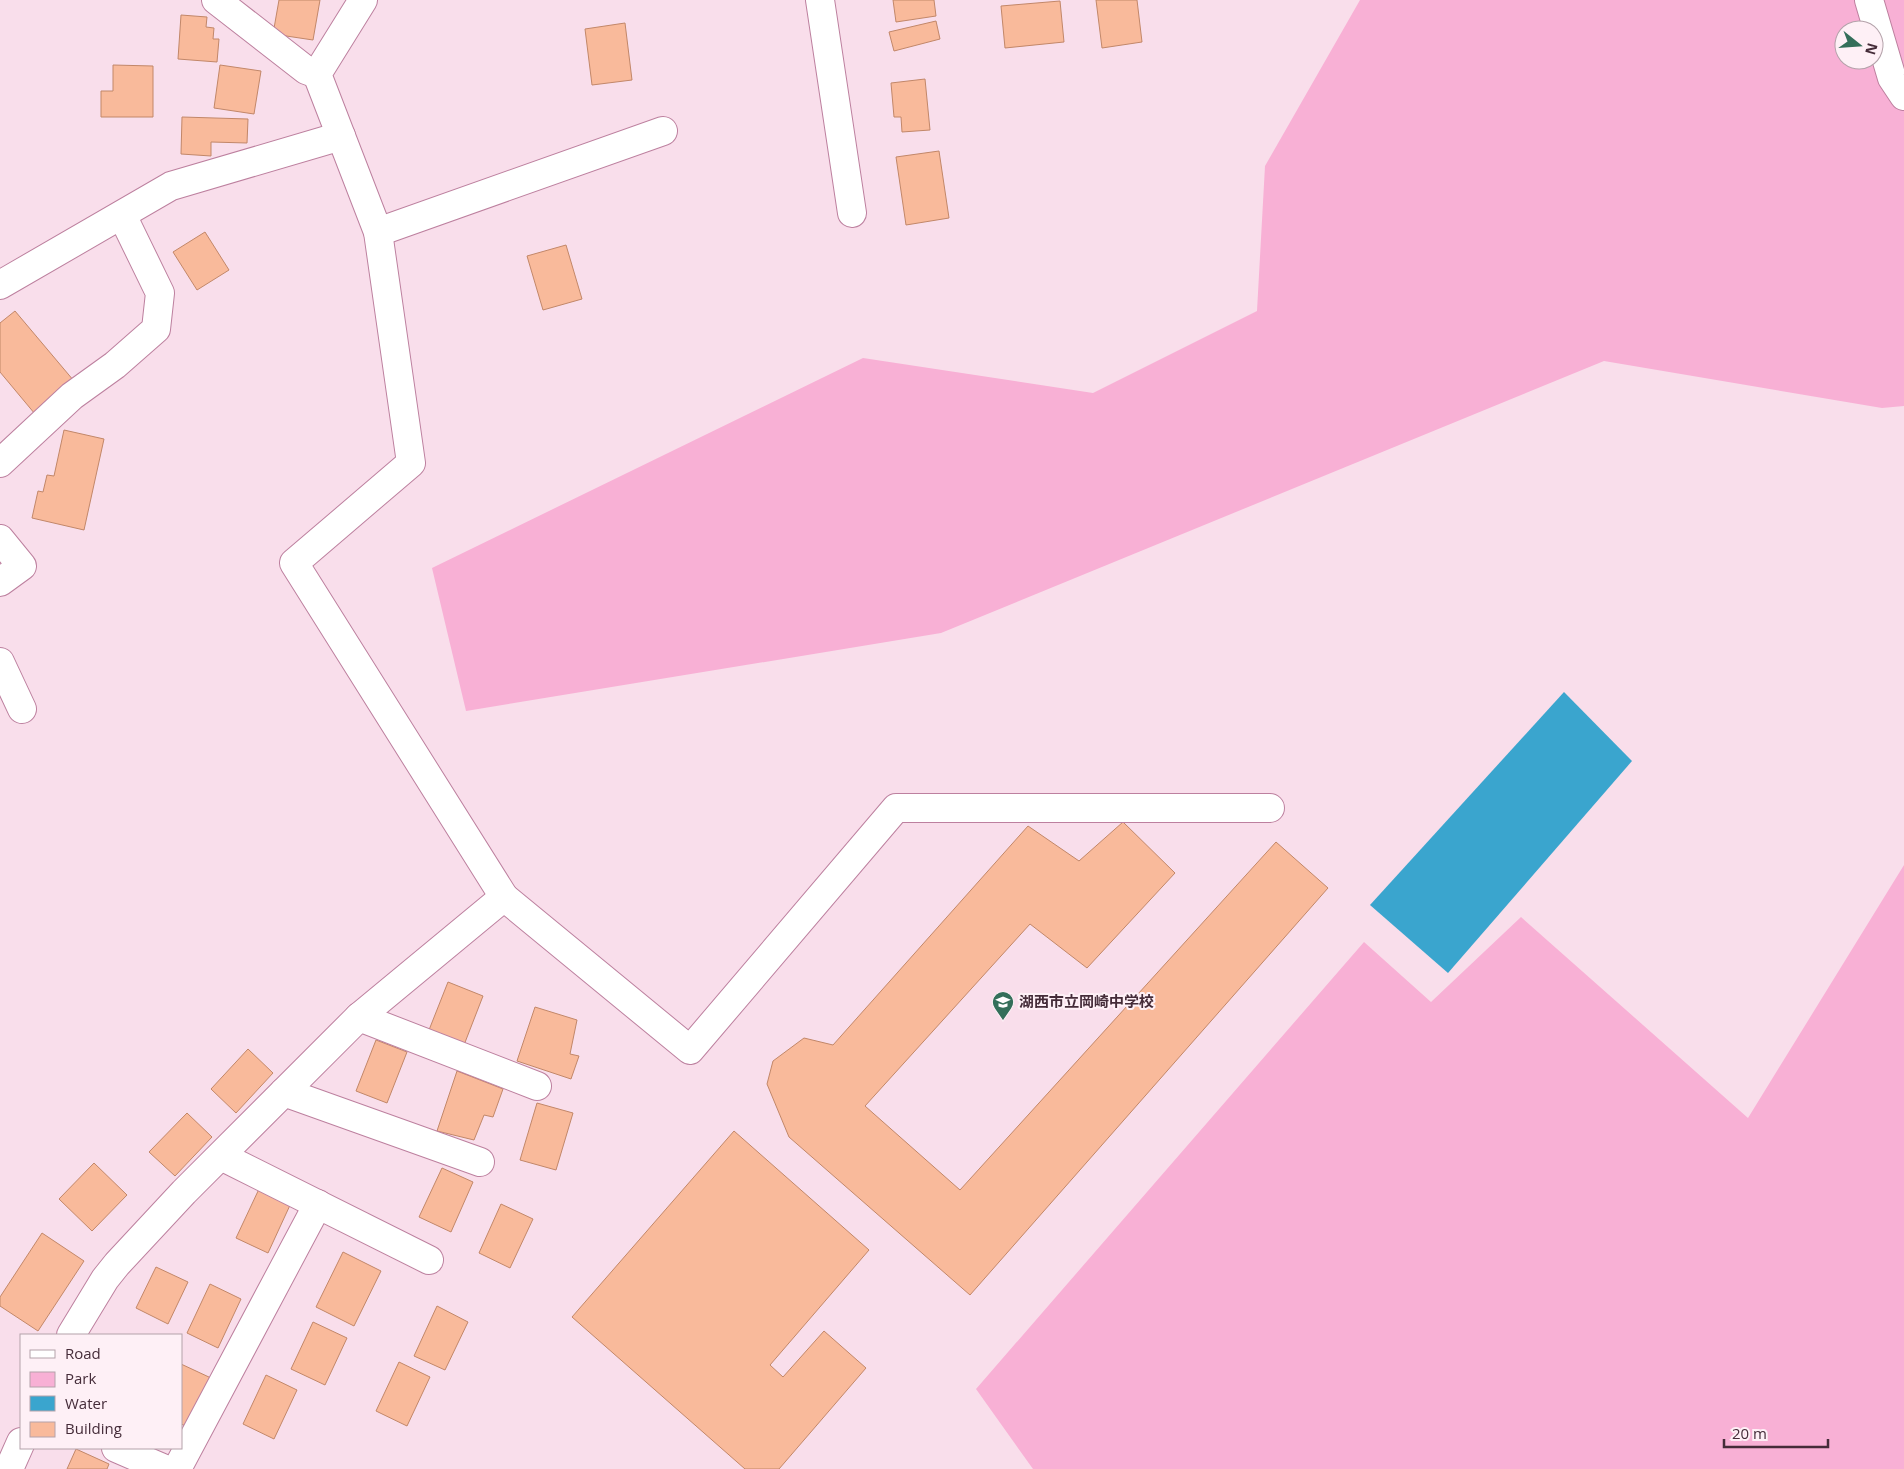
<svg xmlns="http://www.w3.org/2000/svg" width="1904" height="1469" viewBox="0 0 1904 1469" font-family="'Open Sans','Noto Sans JP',sans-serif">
<rect width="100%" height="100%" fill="#f9deeb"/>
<g fill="#f8b0d5" fill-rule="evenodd">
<path d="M1360,0H1904V406L1882,408L1604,361L941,633L466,711L432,568L863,358L1093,393L1257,311L1265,166ZM1844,30H1874V60H1844Z"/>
<path d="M1904,865V1469H1033L976,1389L1364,942L1431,1002L1521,917L1748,1118Z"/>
</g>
<path fill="#3aa5ce" d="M1564,692L1632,761L1448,973L1370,905Z"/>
<g fill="#f9ba9b" stroke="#c28769">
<path d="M279,0H320L313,40L273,34Z"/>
<path d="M893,0H934L936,16L896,22Z"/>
<path d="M1096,0H1137L1142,42L1102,48Z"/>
<path d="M1060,1L1064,42L1005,48L1001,6Z"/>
<path d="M181,15L207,17L206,27L214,28L213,39H219L217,62L178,59Z"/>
<path d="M936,21L940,39L894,51L889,32Z"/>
<path d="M625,23L632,80L592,85L585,29Z"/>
<path d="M113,65L153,66V117H101V91H113Z"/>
<path d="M220,65L261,71L254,114L214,108Z"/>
<path d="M925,79L930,130L902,132L901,117H894L891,83Z"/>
<path d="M182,117L248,119L247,143L211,142V156L181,154Z"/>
<path d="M939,151L949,218L906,225L896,157Z"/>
<path d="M205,232L229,270L197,290L173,252Z"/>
<path d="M566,245L582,299L543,310L527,256Z"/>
<path d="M15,311L74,381L35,414L0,372V323Z"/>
<path d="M64,430L104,439L84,530L32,518L38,491L43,492L47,475L54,476Z"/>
<path d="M1123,822L1175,873L1087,968L1030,924L865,1106L960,1190L1276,842L1328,888L970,1295L789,1137L767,1084L773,1061L804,1038L833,1045L1028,826L1079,861Z"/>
<path d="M448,982L483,996L464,1045L429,1030Z"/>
<path d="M535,1007L577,1020L570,1054L579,1056L571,1079L517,1061Z"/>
<path d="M376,1040L407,1052L387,1103L356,1091Z"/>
<path d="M248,1049L273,1073L236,1113L211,1089Z"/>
<path d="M457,1071L503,1089L493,1117L484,1115L474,1140L437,1131Z"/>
<path d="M537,1103L573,1113L556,1170L520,1160Z"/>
<path d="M187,1113L212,1137L175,1176L149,1152Z"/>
<path d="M734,1131L869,1250L770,1365L783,1377L824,1331L866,1368L779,1469H745L572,1317Z"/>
<path d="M94,1163L127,1195L92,1231L59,1199Z"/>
<path d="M442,1168L473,1182L451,1232L419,1217Z"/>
<path d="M259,1189L291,1203L268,1253L236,1238Z"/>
<path d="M501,1204L533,1219L510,1268L479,1253Z"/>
<path d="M42,1233L84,1261L38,1331L0,1306V1297Z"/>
<path d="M343,1252L381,1271L354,1326L316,1307Z"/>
<path d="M156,1267L188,1282L168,1324L136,1308Z"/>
<path d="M210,1284L241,1299L218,1348L187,1333Z"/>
<path d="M437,1306L468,1322L445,1370L414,1356Z"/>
<path d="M313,1322L347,1338L325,1385L291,1369Z"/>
<path d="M399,1362L430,1377L407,1426L376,1411Z"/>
<path d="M181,1364L211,1378L188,1427L181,1424Z"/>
<path d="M266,1375L297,1390L274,1439L243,1424Z"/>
<path d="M76,1449L109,1464L107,1469H67Z"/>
</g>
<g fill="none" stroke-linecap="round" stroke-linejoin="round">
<g stroke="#bd809f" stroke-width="30">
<g id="minor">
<path d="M216,0L306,70L317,74"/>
<path d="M363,0L317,74L378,232L411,463L294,563L504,897"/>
<path d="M820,0L852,213"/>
<path d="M1869,0L1892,78L1904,96"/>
<path d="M378,232L663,131"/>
<path d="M0,285L171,186L341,136"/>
<path d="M0,463L72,396L115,365L156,329L160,293L122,215"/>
<path d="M0,539L22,566L0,582"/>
<path d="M0,662L22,709"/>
<path d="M359,1017L504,897L690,1050L896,808H1270"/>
<path d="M284,1092L480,1162"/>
<path d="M221,1156L429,1260"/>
<path d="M71,1335L105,1279L117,1264L184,1192L359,1017L537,1086"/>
<path d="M116,1448L165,1469"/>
<path d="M9,1469L21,1442"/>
<path d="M177,1469L318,1204"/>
</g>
</g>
<use href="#minor" stroke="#fff" stroke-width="28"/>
</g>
<defs>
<g id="school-pin" transform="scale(1.125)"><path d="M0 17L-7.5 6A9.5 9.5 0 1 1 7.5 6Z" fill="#346f5a" stroke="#fef0f6"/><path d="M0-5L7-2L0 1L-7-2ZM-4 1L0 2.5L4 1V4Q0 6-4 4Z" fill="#fff"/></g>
</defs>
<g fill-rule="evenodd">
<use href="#school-pin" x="1003" y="1002"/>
</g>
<g text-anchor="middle" stroke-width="4" stroke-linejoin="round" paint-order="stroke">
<g font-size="15" font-weight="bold" fill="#452c39" stroke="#fef0f6" text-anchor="start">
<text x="1019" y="1007">湖西市立岡崎中学校</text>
</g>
</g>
<rect x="20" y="1334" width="162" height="115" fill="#fef0f6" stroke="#b4a2aa"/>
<rect x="30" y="1350" width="25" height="8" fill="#ffffff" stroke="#b4a2aa"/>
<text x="65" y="1359" font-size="15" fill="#452c39">Road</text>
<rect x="30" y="1372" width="25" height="15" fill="#f8b0d5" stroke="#b4a2aa"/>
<text x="65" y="1384" font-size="15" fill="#452c39">Park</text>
<rect x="30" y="1396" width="25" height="15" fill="#3aa5ce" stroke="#b4a2aa"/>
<text x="65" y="1409" font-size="15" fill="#452c39">Water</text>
<rect x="30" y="1422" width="25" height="15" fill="#f9ba9b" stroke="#b4a2aa"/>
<text x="65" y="1434" font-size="15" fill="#452c39">Building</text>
<g transform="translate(1859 45) rotate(107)"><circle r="24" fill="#fef0f6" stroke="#b4a2aa"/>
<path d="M0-4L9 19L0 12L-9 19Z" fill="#346f5a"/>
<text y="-8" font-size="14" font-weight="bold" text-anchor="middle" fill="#452c39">N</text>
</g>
<path d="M1724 1439v8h104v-8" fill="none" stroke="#452c39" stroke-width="2.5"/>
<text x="1732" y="1439" font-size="15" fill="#452c39" stroke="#fef0f6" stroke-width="4" paint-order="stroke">20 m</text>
</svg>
